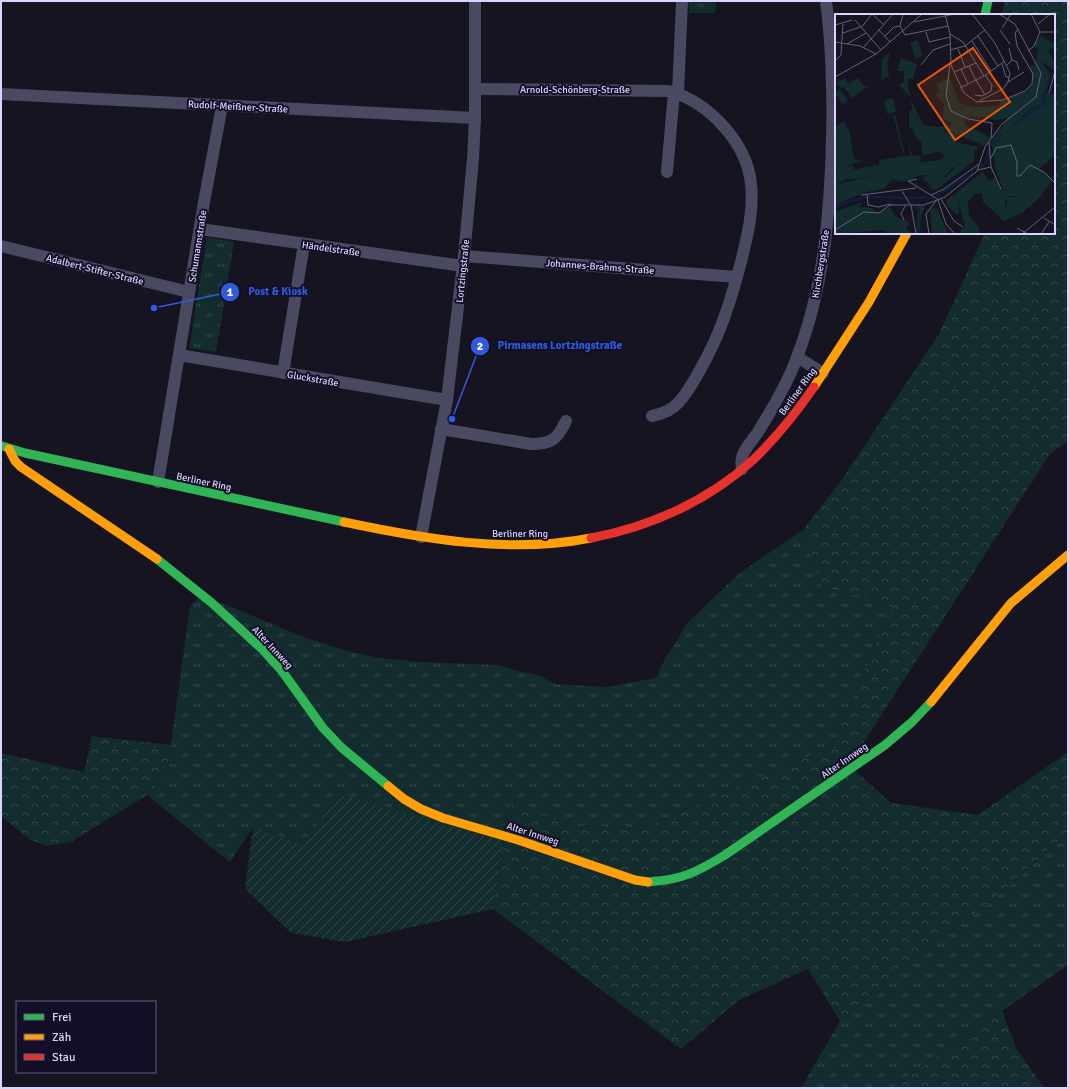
<svg xmlns="http://www.w3.org/2000/svg" width="1069" height="1089" viewBox="0 0 1069 1089" font-family="Signika,sans-serif">
<defs>
<pattern id="grass-tufts" width="24" height="20" patternUnits="userSpaceOnUse"><rect width="24" height="20" fill="#132c2d"/><path d="M3 7l-1-3M5 7V3M7 7l1-3M15 17l-1-3M17 17v-4M19 17l1-3" fill="none" stroke="#354a4c"/></pattern>
<pattern id="forest-crowns" width="20" height="18" patternUnits="userSpaceOnUse"><rect width="20" height="18" fill="#132c2d"/><path d="M2 6a3 3 0 1 1 6 0M12 15a3 3 0 1 1 6 0" fill="none" stroke="#354a4c"/></pattern>
<pattern id="garden-furrows" width="10" height="10" patternUnits="userSpaceOnUse"><rect width="10" height="10" fill="#132c2d"/><path d="M-1 1l2-2M0 10L10 0M9 11l2-2" fill="none" stroke="#354a4c"/></pattern>
</defs>
<rect width="100%" height="100%" fill="#161421"/>
<g fill="url(#grass-tufts)">
<path d="M689,1H716L715,13H689Z"/>
<path d="M207,237L234,242L216,352L189,348Z"/>
<path d="M803,530L822,587L893,604L833,746L640,829L578,826L510,805L504,840L303,845L253,827L230,862L147,795L167,772L190,606L198,598L224,604L301,636L344,650L379,658L422,662L496,665L540,676L555,684L607,687L656,678L664,661L688,622L741,572Z"/>
<path d="M1068,832V965L892,1088H801L840,1021L898,969L994,899Z"/>
</g>
<g fill="url(#forest-crowns)">
<path d="M1005,1H1068V441L1050,454L849,765L891,803L978,815L1068,752V832L994,899L898,969L840,1021L808,969L739,1000L681,1049L493,909L510,804L578,826L640,829L833,746L893,604L822,587L803,530L841,481L939,334L985,233H1054V15H1001Z"/>
<path d="M92,736L171,745L167,772L147,795L71,842L47,846L29,839L1,816V753L84,772Z"/>
<path d="M1002,1011L1016,1048L1044,1088H892Z"/>
</g>
<path fill="url(#garden-furrows)" d="M339,794L440,824L504,840L493,909L345,942L291,933L245,889L253,827L303,845Z"/>
<g fill="none" stroke-linecap="round" stroke-linejoin="round">
<g stroke="#4a4962" stroke-width="12">
<path d="M476,89L669,91C709,102 747,143 751,184C754,211 747,237 741,262C730,303 721,333 700,370C694,381 687,394 678,403C671,411 662,414 652,416"/>
<path d="M678,93L682,1"/>
<path d="M1,94L475,118"/>
<path d="M667,172L674,92"/>
<path d="M200,229L463,266"/>
<path d="M1,246L189,292"/>
<path d="M464,256L737,277"/>
<path d="M179,355L447,400"/>
<path d="M797,357L823,373"/>
<path d="M283,373L304,244"/>
<path d="M441,429L531,444C551,444 557,440 566,421"/>
<path d="M742,469C741,463 741,458 744,452C748,445 754,438 758,432C773,408 788,383 797,357C824,288 830,213 832,140C833,93 832,47 826,1"/>
<path d="M158,482L204,202L222,106"/>
<path d="M421,537L447,400L464,256L473,159L475,118V1"/>
</g>
<g stroke="#30b455" stroke-width="9">
<path d="M985,15L988,1"/>
<path d="M2,446L25,453L344,522"/>
<path d="M157,559L212,603L263,650L282,671L323,728L342,748L388,786"/>
<path d="M648,882C682,880 697,872 725,855L885,745L912,722L931,702"/>
</g>
<g stroke="#ff9f0a" stroke-width="9">
<path d="M814,387L869,302L907,233"/>
<path d="M9,449L15,461L21,467L157,559"/>
<path d="M344,522C424,539 510,554 591,538"/>
<path d="M931,702L1011,603L1068,555"/>
<path d="M388,786L404,799L421,809L443,818L518,840L635,880L648,882"/>
</g>
<path stroke="#e5322d" stroke-width="9" d="M591,538C650,527 708,501 753,460C776,438 796,413 814,387"/>
</g>
<g text-anchor="middle" stroke-width="4" stroke-linejoin="round" paint-order="stroke">
<g font-size="10" fill="#d9d4ff" stroke="#130f26">
<text x="575" y="93">Arnold-Schönberg-Straße</text>
<text transform="translate(238 106) rotate(3)" y="4">Rudolf-Meißner-Straße</text>
<text transform="translate(197 246) rotate(-81)" y="4">Schumannstraße</text>
<text transform="translate(331 248) rotate(8)" y="4">Händelstraße</text>
<text transform="translate(820 264) rotate(-81)" y="4">Kirchbergstraße</text>
<text transform="translate(600 266) rotate(4)" y="4">Johannes-Brahms-Straße</text>
<text transform="translate(95 269) rotate(14)" y="4">Adalbert-Stifter-Straße</text>
<text transform="translate(462 271) rotate(-84)" y="4">Lortzingstraße</text>
<text transform="translate(313 378) rotate(10)" y="4">Gluckstraße</text>
<text transform="translate(797 391) rotate(-54)" y="4">Berliner Ring</text>
<text transform="translate(204 481) rotate(12)" y="4">Berliner Ring</text>
<text x="520" y="537">Berliner Ring</text>
<text transform="translate(273 647) rotate(47)" y="4">Alter Innweg</text>
<text transform="translate(844 760) rotate(-35)" y="4">Alter Innweg</text>
<text transform="translate(533 833) rotate(18)" y="4">Alter Innweg</text>
</g>
</g>
<g transform="translate(835 14)">
<rect width="220" height="220" fill="#161421"/>
<path d="M56,38L52,49L54,62L46,67L47,45ZM66,44L82,50L78,65H72L75,83L64,71L69,68V57H62ZM10,64L13,70L23,64L29,72H34L17,84L9,73L6,75L2,68ZM115,64L124,89L139,93L138,100L129,102L118,95L109,79L102,75L103,69ZM5,75L13,87L8,91L0,80ZM211,78L215,80L212,93H200L189,101L182,113L186,120L185,127H189L194,133H205L220,127V141L204,155L218,166L216,169L199,161L195,164L189,159L184,163L178,133L182,130L175,124L169,128L165,125L157,131L155,129L173,105L210,82ZM58,84L61,98L52,100L49,86ZM115,112L137,118L139,115L156,124L150,132L111,116L107,117L104,113ZM10,141L12,154L18,150L20,161L0,171L2,156L7,152V144ZM117,146L124,150L123,153H118L106,167L98,171L88,166L89,162H97ZM44,151V160L35,162V158H30V153ZM160,164L166,175L191,178L192,182H174L170,189L171,195L168,196L155,169V166ZM28,172L27,174L0,184L3,177ZM137,179H141L133,187L134,201L144,214V220H127L125,217L130,213L124,190L129,182ZM83,191L90,193L86,202L85,220H81Z" fill="#132c2d"/>
<path d="M205,22L218,29L220,27V37L216,34L213,37L220,47V57L206,47L215,60L218,58L206,87L174,107L172,104L159,106L151,103L129,104L130,112L139,115L137,118L115,112L117,109L108,105L109,90L115,88L118,95L129,102L138,100L139,93L164,92L166,87L192,77L199,67L195,54L201,47L203,35L199,32ZM220,77V127L205,133L206,137L200,140L197,138L189,140L184,138L194,133L189,127H185L186,120L182,113L189,102L200,93L212,92L215,80H219ZM75,83L88,111L104,113L107,117L121,120L119,128L145,133L140,135L138,148L102,175L98,176L92,168L98,171L106,167L124,150L117,146L97,162L86,161L67,168L57,165L50,174L28,179L0,191V184L28,172L13,176L10,175L0,180V171L43,160L44,154L104,146L110,143L95,130L82,125L77,114L74,115V98L77,95ZM9,107L13,116L4,119L9,141L6,159L2,156L0,165V113ZM178,119L182,131L178,133L184,152L181,159L184,163L189,156L191,162L195,164L198,160L216,169L204,184L187,199L169,207L148,188L147,180L137,179L129,182L124,190V200H121L112,192V186L148,158L159,173L168,196L171,195L173,183L191,182V178L168,175L160,154L157,131L166,125L169,128ZM27,188L25,193L37,194L42,199L55,193L61,203L75,208L71,214L77,220H53L49,216L0,220V198ZM99,193L103,196L113,220H97L95,197Z" fill="#132c2d"/>
<path d="M82,26L88,41L81,45L75,29ZM105,75L106,78L109,79L113,89L109,90L101,81ZM60,100L70,142H75L74,127L77,142L85,141L86,149L44,154V146L69,142L58,101ZM14,116L19,145L30,147L16,150L11,154L4,118ZM86,127L95,130L104,137L88,142ZM30,153V158L35,157V162L14,166L13,163L20,161L18,156Z" fill="#132c2d"/>
<path d="M66.5 52a5.5 5.5 0 1 1 11 0a5.5 5.5 0 1 1-11 0Z" fill="#132c2d"/>
<path fill="none" stroke="#0d2144" stroke-width="2" d="M177,112L208,90L216,58M156,131L167,120M146,153L153,146V137M102,182L138,158M0,193L29,183L99,184M83,220L84,193"/>
<path fill="none" stroke="#64617a" stroke-width="1" d="M37,0L49,11M68,0L65,12L70,21L113,12M110,0L115,20L116,51L129,79L142,88L168,86L190,77L197,70L198,60L182,32L180,19L183,15M137,0L160,29L175,59L173,68L168,75L144,87M20,6L46,36M79,8L120,0M203,10L215,0M0,11L17,6M26,14L37,0M167,14L176,0M44,16L55,28M165,16L175,30M91,18L94,28L115,23M205,18H220M8,19L25,13M115,20L128,28L149,62M50,22L59,13L65,12M143,22L163,52M137,27L156,57M0,28L25,32L41,40M12,30L31,19M28,34L58,0M123,35L130,53M115,36L130,32L150,16M193,37L199,32L205,18L196,0M177,46L182,48L184,56M0,47L6,41L8,10M115,50L111,82L116,97L133,105L157,109L156,124M167,50L171,63H175M86,51L98,36L115,30M172,51L177,46L174,34M134,52L141,67M126,55L133,70M119,58L141,49M0,63L41,40L87,0M141,66L150,81M173,68L189,58M125,74L149,62L170,47M214,79L220,57M140,81L147,82L156,77L157,71L150,61M154,128L156,153L166,175M156,144L161,134L176,131L182,148V162H185L195,151L209,158L220,169M143,156L156,153M82,165L73,167L104,186M67,177L75,190M26,181L81,174M32,181L33,191L43,193L56,190M96,181L109,175L144,150M106,185L119,207L128,213M103,186L111,210L120,220M76,191L81,220M209,204L220,211M69,206L66,200L70,192M182,214L193,220M0,216L29,198L44,199L55,191H89L110,183L142,157L150,133L167,110L201,83L206,59L180,10L164,0M94,220L91,200L101,187M187,220L220,193M206,220L214,208"/>
<path fill="#e8590c" fill-opacity="0.15" stroke="#e8590c" stroke-width="2" d="M138,34L175,88L120,126L83,71Z"/>
<rect width="220" height="220" fill="none" stroke="#d9d4ff" stroke-width="2"/>
</g>
<path fill="none" stroke="#305bdc" stroke-width="1.5" d="M154 308L230 292M452 419L480 346"/>
<g fill="#305bdc" stroke="#130f26" stroke-width="1.5">
<circle cx="154" cy="308" r="4"/>
<circle cx="452" cy="419" r="4"/>
<circle cx="230" cy="292" r="10"/>
<circle cx="480" cy="346" r="10"/>
</g>
<g font-size="12" text-anchor="middle" font-weight="bold" fill="#fff">
<text x="230" y="296">1</text>
<text x="480" y="350">2</text>
</g>
<g font-size="11" text-anchor="middle" font-weight="bold" fill="#305bdc" stroke="#130f26" stroke-width="4" stroke-linejoin="round" paint-order="stroke">
<text x="278" y="295">Post &amp; Kiosk</text>
<text x="560" y="349">Pirmasens Lortzingstraße</text>
</g>
<rect width="1069" height="1089" fill="none" stroke="#d9d4ff" stroke-width="4"/>
<rect x="16" y="1001" width="140" height="72" fill="#130f26" stroke="#625e7d"/>
<rect x="24" y="1014" width="20" height="6" fill="#30b455" stroke="#625e7d"/>
<text x="52" y="1021" font-size="12" fill="#d9d4ff">Frei</text>
<rect x="24" y="1034" width="20" height="6" fill="#ff9f0a" stroke="#625e7d"/>
<text x="52" y="1041" font-size="12" fill="#d9d4ff">Zäh</text>
<rect x="24" y="1054" width="20" height="6" fill="#e5322d" stroke="#625e7d"/>
<text x="52" y="1061" font-size="12" fill="#d9d4ff">Stau</text>
</svg>
